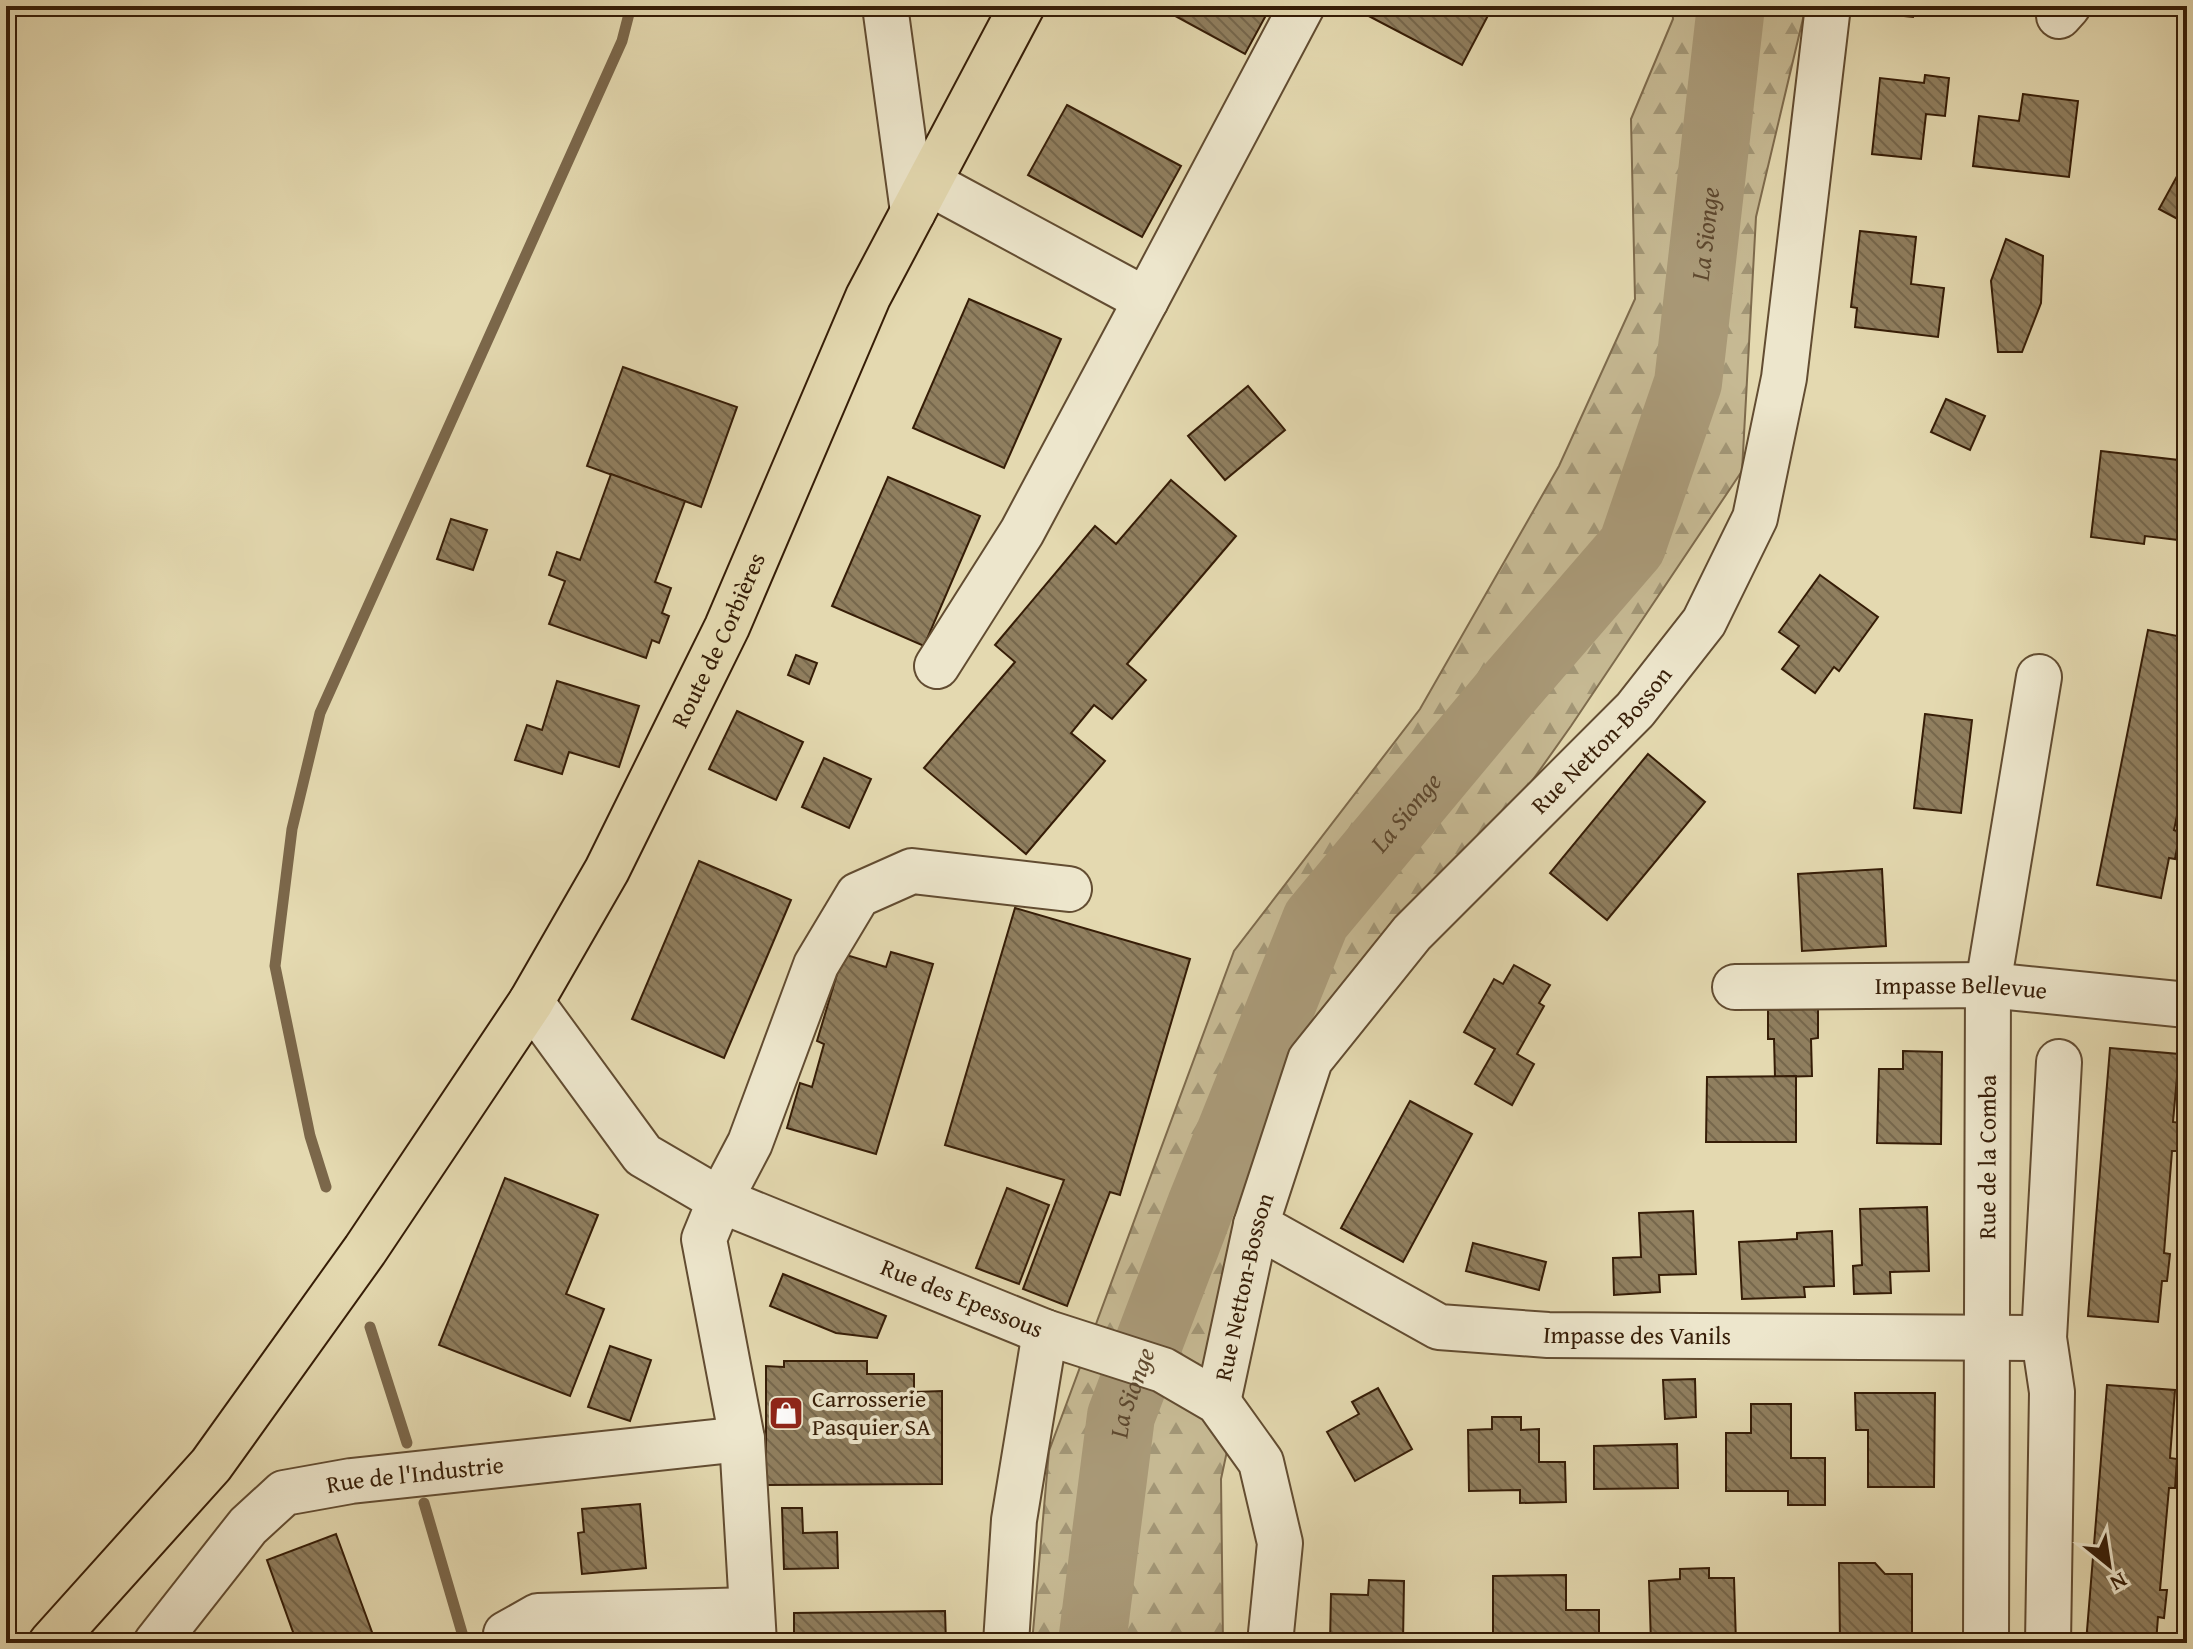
<svg xmlns="http://www.w3.org/2000/svg" width="2193" height="1649" viewBox="0 0 2193 1649" font-family="'Gentium Book Plus',serif">
<defs>
<pattern id="forest-firs" width="22" height="20" patternUnits="userSpaceOnUse" patternTransform="scale(2)"><rect width="22" height="20" fill="#c6b993"/><path d="M5 1l3.5 6h-7zM16 11l3.5 6h-7z" fill="#a29676"/></pattern>
<pattern id="building-back-hatch" width="6" height="6" patternUnits="userSpaceOnUse" patternTransform="scale(2)"><rect width="6" height="6" fill="#907f5f"/><path d="M-1 5l2 2M0 0l6 6M5-1l2 2" fill="none" stroke="#76674c"/></pattern>
</defs>
<rect width="100%" height="100%" fill="#e4d9b0"/>
<filter id="stains"><feTurbulence type="fractalNoise" baseFrequency=".0025" numOctaves="4"/><feColorMatrix values="0 0 0 0 .2 0 0 0 0 .09 0 0 0 0 .02 0 0 0 .5 -.17"/></filter>
<radialGradient id="worn" r=".72"><stop offset=".6" stop-color="#630" stop-opacity="0"/><stop offset="1" stop-color="#630" stop-opacity=".3"/></radialGradient>
<path fill="url(#forest-firs)" stroke="#7e6b4d" stroke-width="2" d="M1672,6H1806L1756,217L1742,471L1571,726L1301,1107L1221,1479L1223,1643H1032L1049,1451L1234,951L1420,709L1559,466L1635,299L1631,119L1673,19Z"/>
<g fill="none" stroke-linecap="round" stroke-linejoin="round">
<g stroke="#7b674a" stroke-width="11">
<path d="M326,1187L310,1136L275,966L292,829L320,713L622,41L631,6"/>
<path d="M370,1327L407,1443"/>
<path d="M424,1503L465,1643"/>
</g>
<path stroke="#a99977" stroke-width="68" id="s1" d="M1092,1643L1121,1416L1201,1205L1316,920L1505,693L1632,546L1688,383L1731,6"/>
</g>
<g fill="url(#building-back-hatch)" stroke="#361d07" stroke-width="2">
<path d="M1157,6H1271L1245,54Z"/>
<path d="M1364,6H1493L1462,65L1361,12Z"/>
<path d="M1864,6H1914L1913,17L1864,12Z"/>
<path d="M1925,75L1949,78L1945,116L1926,114L1921,159L1872,154L1880,78L1924,83Z"/>
<path d="M2023,94L2078,101L2069,177L1973,166L1979,116L2019,121Z"/>
<path d="M1067,105L1181,166L1142,237L1028,175Z"/>
<path d="M2187,158V224L2159,209Z"/>
<path d="M1860,231L1916,237L1911,284L1944,288L1938,337L1855,327L1857,308L1851,307Z"/>
<path d="M2006,239L2043,256L2041,303L2022,352H1998L1991,281Z"/>
<path d="M969,299L1061,339L1004,468L913,428Z"/>
<path d="M623,367L737,407L701,507L587,466Z"/>
<path d="M1248,386L1285,430L1225,480L1188,436Z"/>
<path d="M1946,399L1985,416L1970,450L1931,432Z"/>
<path d="M2101,451L2187,461V541L2145,536L2144,544L2091,537Z"/>
<path d="M611,474L685,501L655,582L671,588L662,613L669,616L659,643L652,640L646,658L549,624L565,581L549,575L557,552L580,560Z"/>
<path d="M888,477L980,516L924,646L832,606Z"/>
<path d="M1171,480L1236,536L1127,664L1146,680L1112,719L1094,705L1071,733L1105,761L1026,854L924,768L1015,662L995,645L1095,526L1116,544Z"/>
<path d="M451,519L487,530L473,570L437,559Z"/>
<path d="M1820,575L1878,617L1839,671L1834,667L1815,693L1782,669L1799,646L1779,632Z"/>
<path d="M2148,630L2187,638V767L2174,830L2180,832L2175,859L2169,858L2161,898L2097,885Z"/>
<path d="M796,655L817,663L809,684L788,675Z"/>
<path d="M557,681L639,706L619,767L569,752L562,774L515,760L527,725L542,730Z"/>
<path d="M737,711L803,742L776,800L709,769Z"/>
<path d="M1925,714L1972,720L1961,813L1914,808Z"/>
<path d="M1648,754L1705,802L1607,920L1550,873Z"/>
<path d="M824,758L871,779L849,828L802,807Z"/>
<path d="M699,861L791,900L724,1058L632,1019Z"/>
<path d="M1882,869L1886,946L1802,951L1798,874Z"/>
<path d="M1015,908L1190,959L1120,1195L1110,1192L1067,1306L1023,1289L1064,1180L945,1145Z"/>
<path d="M891,952L933,964L876,1154L787,1128L800,1083L812,1087L824,1044L817,1041L843,954L886,967Z"/>
<path d="M1514,965L1550,985L1539,1003L1544,1006L1517,1054L1534,1064L1512,1105L1475,1084L1495,1049L1464,1032L1494,979L1503,984Z"/>
<path d="M1818,1009V1038L1811,1039L1812,1076L1775,1077L1774,1039H1768V1010Z"/>
<path d="M2110,1048L2179,1054L2173,1122L2180,1123L2178,1151H2172L2164,1253L2170,1254L2167,1281H2162L2158,1322L2088,1316Z"/>
<path d="M1903,1051L1942,1052L1941,1144L1877,1143L1879,1069H1903Z"/>
<path d="M1796,1076V1142H1706L1707,1077Z"/>
<path d="M1410,1101L1472,1134L1403,1262L1341,1228Z"/>
<path d="M505,1178L598,1215L566,1294L604,1309L570,1396L439,1345Z"/>
<path d="M1007,1188L1049,1205L1019,1284L976,1268Z"/>
<path d="M1927,1207L1929,1271L1890,1272L1891,1293L1854,1294L1853,1266L1862,1265L1860,1209Z"/>
<path d="M1693,1211L1696,1274L1659,1275L1660,1292L1614,1295L1613,1258L1641,1257L1639,1213Z"/>
<path d="M1832,1231L1834,1286L1804,1287L1805,1297L1742,1299L1739,1242L1797,1239V1233Z"/>
<path d="M1473,1243L1546,1262L1539,1290L1466,1271Z"/>
<path d="M783,1274L886,1316L877,1338L836,1333L770,1306Z"/>
<path d="M610,1346L651,1360L630,1421L588,1407Z"/>
<path d="M784,1361H867V1374H914V1392L942,1391V1484L766,1485V1366L784,1367Z"/>
<path d="M1695,1379L1696,1417L1665,1419L1663,1380Z"/>
<path d="M2107,1385L2175,1390L2170,1458L2177,1459L2175,1488H2169L2160,1590H2167L2164,1618L2158,1617L2156,1643H2086Z"/>
<path d="M1378,1388L1412,1449L1355,1481L1327,1432L1359,1414L1352,1402Z"/>
<path d="M1855,1393H1935L1934,1487H1868V1430H1856Z"/>
<path d="M1751,1404H1791V1458H1825V1505H1788V1491H1726V1433H1751Z"/>
<path d="M1492,1417H1521V1430L1539,1429V1462H1565L1566,1502L1520,1503V1490L1469,1491L1468,1430L1492,1429Z"/>
<path d="M1677,1444L1678,1488L1594,1489V1446Z"/>
<path d="M640,1504L646,1568L582,1574L578,1533L584,1532L582,1509Z"/>
<path d="M782,1508H802L803,1533L837,1532L838,1568L784,1569Z"/>
<path d="M336,1534L376,1643H297L267,1560Z"/>
<path d="M1839,1563H1875L1885,1574H1912V1643H1840Z"/>
<path d="M1709,1568V1578H1734L1736,1643H1651L1649,1581L1680,1579V1569Z"/>
<path d="M1566,1575V1610H1599V1643H1563V1640L1493,1641V1576Z"/>
<path d="M1369,1580L1404,1581L1403,1643H1330L1331,1594L1368,1595Z"/>
<path d="M945,1611L946,1643H794V1613Z"/>
</g>
<g fill="none" stroke-linecap="round" stroke-linejoin="round">
<g stroke="#624c31" stroke-width="48">
<g id="minor">
<path d="M885,6L913,212"/>
<path d="M2059,16L2068,6"/>
<path d="M929,183L1146,300L1302,6"/>
<path d="M937,666L1022,532L1146,300"/>
<path id="s2" d="M1735,987L1988,985L2187,1005"/>
<path id="s3" d="M531,1002L643,1155L720,1200L1045,1332L1163,1370L1218,1402L1261,1462L1280,1543L1270,1643"/>
<path id="s4" d="M1256,1225L1439,1327L1548,1335L2044,1338"/>
<path id="s5" d="M1218,1402L1256,1225L1310,1060L1412,933L1635,710L1704,622L1755,518L1784,378L1828,6"/>
<path id="s6" d="M156,1643L248,1526L284,1493L351,1481L742,1439"/>
<path d="M509,1643L506,1634L538,1616L751,1610"/>
<path d="M754,1643L742,1439L704,1239L720,1200L750,1143L816,965L858,895L912,871L1069,889"/>
<path d="M1006,1643L1014,1520L1045,1332"/>
<path id="s7" d="M1986,1643L1988,985L2039,677"/>
<path d="M2048,1643L2052,1392L2044,1338L2059,1062"/>
</g>
</g>
<g stroke="#361d07" stroke-width="48">
<g id="major">
<path id="s8" d="M51,1643L211,1465L365,1250L531,1002L607,870L688,706L727,627L868,297L1022,6"/>
</g>
</g>
<use href="#minor" stroke="#ede6cc" stroke-width="44"/>
<use href="#major" stroke="#e4d9b0" stroke-width="44"/>
</g>
<defs>
<g id="shop-square" transform="scale(1.8)"><rect x="-9" y="-9" width="18" height="18" rx="4" fill="#8f2418" stroke="#ede6cc"/><path d="M-5-2.5h2.3a2.7 3.5 0 0 1 5.4 0H5L5.5 6h-11ZM-1.5-2.5h3a1.5 2.3 0 0 0-3 0Z" fill="#fff"/></g>
</defs>
<g fill-rule="evenodd">
<use href="#shop-square" x="786" y="1413"/>
</g>
<g text-anchor="middle" stroke-width="8" stroke-linejoin="round" paint-order="stroke">
<g font-size="24" fill="#361d07" stroke="#ede6cc">
<text dy="8" stroke="none"><textPath href="#s8" startOffset="1210">Route de Corbières</textPath></text>
<text dy="8" stroke="none"><textPath href="#s5" startOffset="788">Rue Netton-Bosson</textPath></text>
<text dy="8" stroke="none"><textPath href="#s2" startOffset="226">Impasse Bellevue</textPath></text>
<text dy="8" stroke="none"><textPath href="#s7" startOffset="486">Rue de la Comba</textPath></text>
<text dy="8" stroke="none"><textPath href="#s5" startOffset="118">Rue Netton-Bosson</textPath></text>
<text dy="8" stroke="none"><textPath href="#s3" startOffset="540">Rue des Epessous</textPath></text>
<text dy="8" stroke="none"><textPath href="#s4" startOffset="408">Impasse des Vanils</textPath></text>
<text dy="8" stroke="none"><textPath href="#s6" startOffset="330">Rue de l'Industrie</textPath></text>
</g>
<g font-size="24" fill="#361d07" stroke="#ede6cc" text-anchor="start">
<text x="812" y="1407">Carrosserie<tspan x="812" dy="28">Pasquier SA</tspan></text>
</g>
<g font-size="26" font-style="italic" fill="#5e482e" stroke="#ede6cc">
<text dy="9" stroke="none"><textPath href="#s1" startOffset="1574">La Sionge</textPath></text>
<text dy="9" stroke="none"><textPath href="#s1" startOffset="902">La Sionge</textPath></text>
<text dy="9" stroke="none"><textPath href="#s1" startOffset="254">La Sionge</textPath></text>
</g>
</g>
<rect width="2193" height="1649" fill="none" stroke="#e4d9b0" stroke-width="32"/>
<rect x="8" y="8" width="2177" height="1633" fill="none" stroke="#361d07" stroke-width="4"/>
<rect x="16" y="16" width="2161" height="1617" fill="none" stroke="#361d07" stroke-width="2"/>
<g transform="translate(2109 1565) rotate(150)" stroke="#ede6cc" stroke-width="6" paint-order="stroke">
<path d="M0-6L14 30L0 20L-14 30Z" fill="#361d07"/>
<text y="-12" font-size="22" font-weight="bold" text-anchor="middle" fill="#361d07">N</text>
</g>
<rect width="100%" height="100%" filter="url(#stains)"/>
<rect width="100%" height="100%" fill="url(#worn)"/>
</svg>
